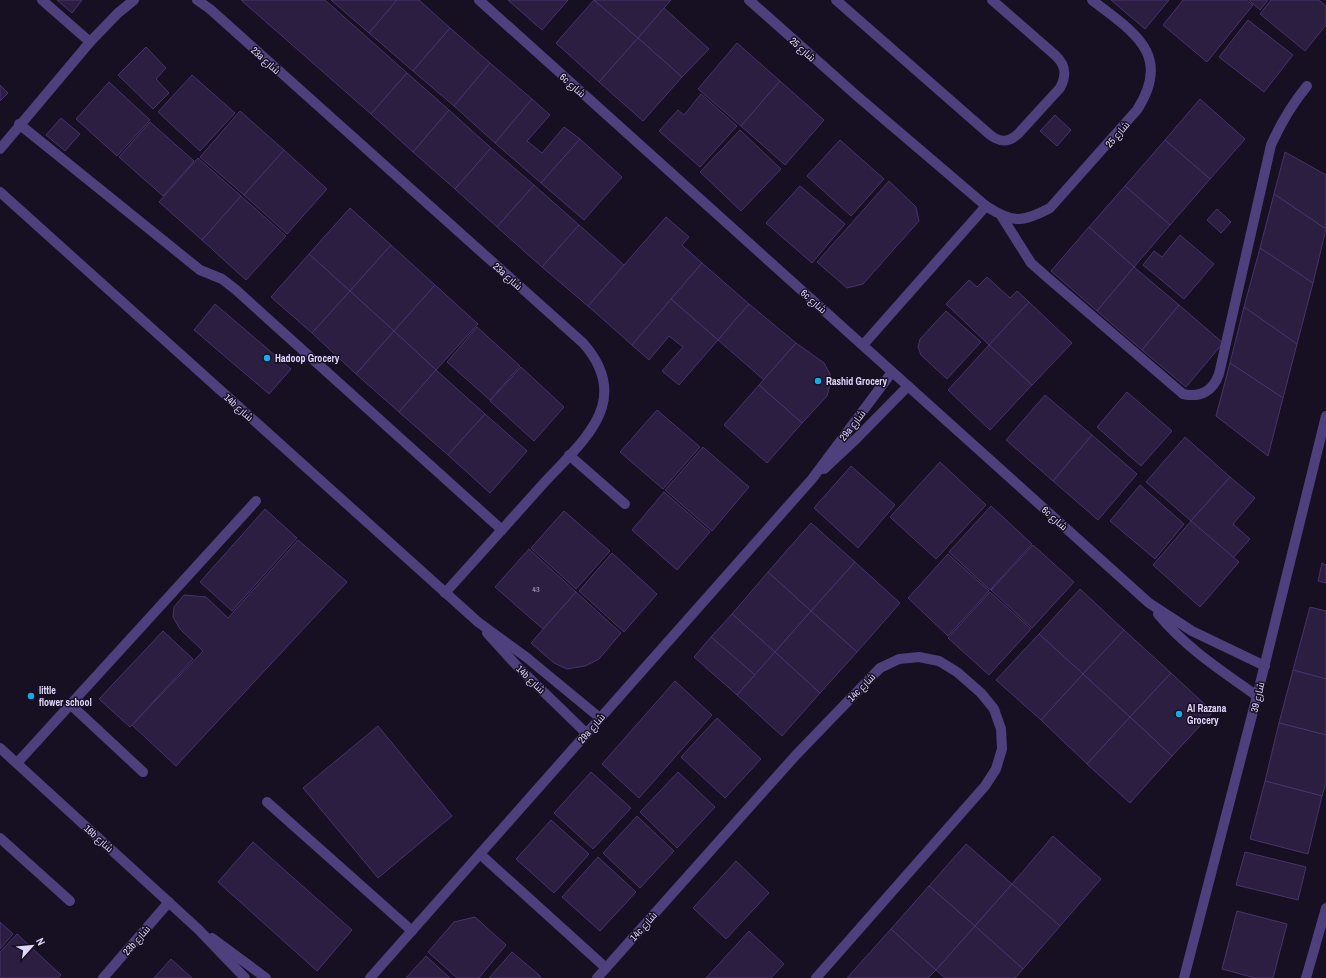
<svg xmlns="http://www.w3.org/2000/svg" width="1326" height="978" viewBox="0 0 1326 978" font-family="'Archivo Narrow',Cairo,sans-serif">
<rect width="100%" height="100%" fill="#161022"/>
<g fill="#2b1e41" stroke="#48336b">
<path d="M57,0H82L72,13Z"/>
<path d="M241,0H325L407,73L371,114Z"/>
<path d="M331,0H397L369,33Z"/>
<path d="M397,0H419L450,28L413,71L369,33Z"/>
<path d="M508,0H568L542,30Z"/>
<path d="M594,0L638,38L599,82L556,43Z"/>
<path d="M594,0H671L638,38Z"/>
<path d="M1111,0H1169L1145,29Z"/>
<path d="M1183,0H1246L1253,5L1207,62L1163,25Z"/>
<path d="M1249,0H1268L1260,10Z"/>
<path d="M1271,0H1319L1326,6V25L1305,51L1260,14Z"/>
<path d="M664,8L709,49L682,77L638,38Z"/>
<path d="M1248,20L1293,55L1264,92L1219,57Z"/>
<path d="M450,28L490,63L454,106L413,71Z"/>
<path d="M638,38L682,77L643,121L599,82Z"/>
<path d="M737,43L780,81L741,126L698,89Z"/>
<path d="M146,47L166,68L156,79L169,93L153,109L118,75Z"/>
<path d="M490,63L532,99L495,143L454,106Z"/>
<path d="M407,73L449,110L413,152L371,114Z"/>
<path d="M192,75L235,113L200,151L158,112Z"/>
<path d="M780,81L824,120L785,165L741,126Z"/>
<path d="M109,82L150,120L117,156L76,119Z"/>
<path d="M0,85L8,93L0,101Z"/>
<path d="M701,94L737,126L700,167L659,131L678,110L684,115Z"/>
<path d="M532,99L550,115L527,141L542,153L564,127L580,139L541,183L495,143Z"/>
<path d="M1200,99L1245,139L1210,179L1165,140Z"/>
<path d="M449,110L491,148L455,189L413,152Z"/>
<path d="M240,111L284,150L244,195L200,157Z"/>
<path d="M1055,115L1071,130L1057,146L1040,131Z"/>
<path d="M61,118L80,134L65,151L46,135Z"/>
<path d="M150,122L194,161L163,196L119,157Z"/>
<path d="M740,130L781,169L741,211L700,172Z"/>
<path d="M580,139L622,177L584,220L541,183Z"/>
<path d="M840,140L884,179L851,216L807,176Z"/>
<path d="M1165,140L1210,179L1170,225L1125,186Z"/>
<path d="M491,148L534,185L497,227L455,189Z"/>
<path d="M284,150L327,189L287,234L244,195Z"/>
<path d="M1285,152L1326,175V229L1274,194Z"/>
<path d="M198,158L241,196L202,240L159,202Z"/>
<path d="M889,181L916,207L919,221L863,284L847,288L817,262Z"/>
<path d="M534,185L579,225L542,267L497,227Z"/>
<path d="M800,186L845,224L812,263L766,223Z"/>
<path d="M1125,186L1170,225L1134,267L1089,227Z"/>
<path d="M1274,194L1326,229L1313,283L1260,248Z"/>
<path d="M241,196L286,236L246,280L202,240Z"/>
<path d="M350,208L391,245L350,291L309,254Z"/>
<path d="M1217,209L1231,222L1221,233L1207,220Z"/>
<path d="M666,217L689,237L682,245L702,263L632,345L588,306Z"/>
<path d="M579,225L624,265L588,306L542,267Z"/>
<path d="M1089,227L1134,267L1097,311L1051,271Z"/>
<path d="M1180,235L1214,264L1184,299L1143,265L1154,251L1162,257Z"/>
<path d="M391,245L435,285L394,331L350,291Z"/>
<path d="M1260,248L1313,283L1297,344L1244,307Z"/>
<path d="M309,254L350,291L312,333L271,297Z"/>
<path d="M702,263L749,304L718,340L671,299Z"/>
<path d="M1134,267L1179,305L1142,350L1097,311Z"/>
<path d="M987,277L1010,298L1017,291L1029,302L989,345L946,304L969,280L977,287Z"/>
<path d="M435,285L478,324L436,370L394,331Z"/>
<path d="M350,291L394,331L356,374L312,333Z"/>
<path d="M671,299L718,340L679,385L662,371L683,347L669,336L649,360L632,345Z"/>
<path d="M1029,302L1072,343L1032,385L989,345Z"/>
<path d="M215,304L291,369L269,394L194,330Z"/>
<path d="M749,304L796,343L764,380L718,340Z"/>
<path d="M1179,305L1223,343L1186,387L1142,350Z"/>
<path d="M1244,307L1297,344L1283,398L1230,363Z"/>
<path d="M946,311L981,342L947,379L921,355L918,347L920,339Z"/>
<path d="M477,327L520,366L490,400L447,362Z"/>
<path d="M394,331L436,370L399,412L356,374Z"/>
<path d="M796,343L824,363L830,374V385L827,396L802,423L759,385Z"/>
<path d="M989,345L1032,385L990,430L948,390Z"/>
<path d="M1230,363L1283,398L1268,456L1216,416Z"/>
<path d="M521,367L564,407L534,441L490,401Z"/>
<path d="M436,370L485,414L448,455L399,412Z"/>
<path d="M759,385L802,423L767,463L724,425Z"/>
<path d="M1127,392L1172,431L1141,466L1097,427Z"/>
<path d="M1045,395L1092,435L1053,481L1006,440Z"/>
<path d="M657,410L700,447L663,489L620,452Z"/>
<path d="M485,414L527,451L490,493L448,455Z"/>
<path d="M1092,435L1137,474L1098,520L1053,481Z"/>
<path d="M1185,437L1230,477L1191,521L1146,482Z"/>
<path d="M703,447L749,487L712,531L665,490Z"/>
<path d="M940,462L986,505L936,559L890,517Z"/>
<path d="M851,466L895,505L858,548L814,508Z"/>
<path d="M1230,477L1255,498L1233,524L1250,539L1233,558L1191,521Z"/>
<path d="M1140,485L1184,524L1155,559L1110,521Z"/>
<path d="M664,492L710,532L677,570L632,530Z"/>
<path d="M991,506L1032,544L990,590L949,552Z"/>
<path d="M265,509L297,538L232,611L200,582Z"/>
<path d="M564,511L610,551L576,589L531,548Z"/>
<path d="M1191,521L1239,562L1200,607L1153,565Z"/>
<path d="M811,523L855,562L811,611L768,572Z"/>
<path d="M298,540L347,582L176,766L132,725L203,651L180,629L173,617L174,607L184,595L206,597L228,618Z"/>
<path d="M1033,545L1074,582L1032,628L991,590Z"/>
<path d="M529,549L576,592L543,629L495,587Z"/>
<path d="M612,553L657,594L624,632L579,591Z"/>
<path d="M948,554L989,591L948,636L908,598Z"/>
<path d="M855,562L900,603L857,652L811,611Z"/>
<path d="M1322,563L1326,565V583L1318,581Z"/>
<path d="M768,572L811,611L775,652L732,614Z"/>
<path d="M1080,589L1124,630L1083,674L1039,634Z"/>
<path d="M576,592L621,633L599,659L585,666L567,669L554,663L531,643Z"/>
<path d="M990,592L1031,629L989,675L948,638Z"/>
<path d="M1310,607L1326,611V679L1293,670Z"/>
<path d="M811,611L857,652L820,693L775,652Z"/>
<path d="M732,614L775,652L755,675L711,637Z"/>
<path d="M1124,630L1171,673L1130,717L1083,674Z"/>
<path d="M163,631L193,659L130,727L99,699Z"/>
<path d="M1039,634L1083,674L1041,720L996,680Z"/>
<path d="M711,637L755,675L737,695L694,657Z"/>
<path d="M775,652L820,693L782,736L737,695Z"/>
<path d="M1293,670L1326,679V735L1279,723Z"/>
<path d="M1171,673L1213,712L1172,756L1130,717Z"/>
<path d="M1083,674L1130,717L1087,764L1041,720Z"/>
<path d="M675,681L712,715L639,798L602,764Z"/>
<path d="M1130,717L1172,756L1130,803L1087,764Z"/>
<path d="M717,718L761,759L725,798L681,757Z"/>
<path d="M1279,723L1326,735V783L1322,796L1265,781Z"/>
<path d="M378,726L452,816L378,878L303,788Z"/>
<path d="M591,772L631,808L593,849L554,813Z"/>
<path d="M678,772L715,807L677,848L640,812Z"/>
<path d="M1265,781L1322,796L1308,854L1250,839Z"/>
<path d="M637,816L674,851L640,888L603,853Z"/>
<path d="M551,820L589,854L554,893L516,859Z"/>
<path d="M1053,836L1101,879L1060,926L1012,884Z"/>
<path d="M253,842L352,930L317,971L218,882Z"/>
<path d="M966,844L1012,884L975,926L929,886Z"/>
<path d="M1245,852L1306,867L1298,900L1236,885Z"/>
<path d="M598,857L636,892L600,931L562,897Z"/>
<path d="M736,861L769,893L726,939L693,908Z"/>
<path d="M1012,884L1060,926L1023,969L975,926Z"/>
<path d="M929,886L975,926L936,970L891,929Z"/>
<path d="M1237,911L1287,924L1273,978H1255L1222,969Z"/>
<path d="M475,917L506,945L479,978H457L428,952L454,922Z"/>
<path d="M0,922L13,934L0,949Z"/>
<path d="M975,926L1023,969L1015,978H945L936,970Z"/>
<path d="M891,929L936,970L928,978H847Z"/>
<path d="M749,931L784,964L771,978H706Z"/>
<path d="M17,934L61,975L58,978H0V952Z"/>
<path d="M512,952L539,975L541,978H489Z"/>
<path d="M426,956L450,978H406Z"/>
<path d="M171,959L192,978H154Z"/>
</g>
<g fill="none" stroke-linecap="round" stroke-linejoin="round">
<g stroke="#4d407c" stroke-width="10">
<path d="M42,0L90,42"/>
<path d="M836,0L989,134C1000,143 1009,143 1019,133L1060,88C1067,75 1066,65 1055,55L992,0"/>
<path d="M19,124L200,270L222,279L235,289L502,530"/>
<path d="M1002,217L1031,263L1048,278L1183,394C1201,398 1213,391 1219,374L1271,145C1281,123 1292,104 1307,86"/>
<path d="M569,455L625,504"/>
<path d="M70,704L143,772"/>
<path d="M17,763L256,501"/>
<path d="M267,802L412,931"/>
<path d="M0,838L70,901"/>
<path d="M1306,978L1326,908"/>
</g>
<g stroke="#4d407c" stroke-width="10">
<path d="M197,0L210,9L583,343C599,361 609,383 602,407C594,435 563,462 543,484C511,520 478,556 445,593"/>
<path d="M479,0L1149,603L1192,631L1265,666"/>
<path d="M749,0L857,96L986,206C1012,223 1022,223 1050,208L1137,110C1173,54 1133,32 1092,0"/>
<path d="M0,149L90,42L118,13L134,0"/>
<path d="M0,192L478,622L526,657L600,718"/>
<path d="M863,345L986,206"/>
<path d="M824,469L856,439L908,386"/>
<path d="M1158,614C1186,648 1222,671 1257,696"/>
<path d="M487,633L518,667L587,734"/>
<path d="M0,748L198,929L245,978"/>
<path d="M480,854L606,968"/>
<path d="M212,938L266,978"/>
<path d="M103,978L169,902"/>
<path d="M370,978L812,479L892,372"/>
<path d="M597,978L796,755L880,668L899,659L919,657L939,661L957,672L981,693L994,709L1001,729L1002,749L996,769L985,786L816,978"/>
<path d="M1184,978L1257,696L1326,416"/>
</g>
</g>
<g fill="#17abe5" stroke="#161022" stroke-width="1.5">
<circle cx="267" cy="358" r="4"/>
<circle cx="818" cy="381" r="4"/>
<circle cx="31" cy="696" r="4"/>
<circle cx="1179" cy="714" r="4"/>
</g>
<g text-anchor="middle" stroke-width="3" stroke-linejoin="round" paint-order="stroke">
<g font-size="8" fill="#b3a7cc">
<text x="536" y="592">43</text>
</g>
<g font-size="10" fill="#e0d5fb" stroke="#161022">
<text transform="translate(803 49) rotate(42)" y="4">شارع 25</text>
<text transform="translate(266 60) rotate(42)" y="4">23a شارع</text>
<text transform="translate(573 85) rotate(42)" y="4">6c شارع</text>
<text transform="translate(1117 134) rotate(-49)" y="4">شارع 25</text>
<text transform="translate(508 276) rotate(42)" y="4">23a شارع</text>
<text transform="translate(814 301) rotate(42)" y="4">6c شارع</text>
<text transform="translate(239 407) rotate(42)" y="4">14b شارع</text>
<text transform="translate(852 425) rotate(-52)" y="4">29a شارع</text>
<text transform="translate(1055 518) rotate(42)" y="4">6c شارع</text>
<text transform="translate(531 679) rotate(44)" y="4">14b شارع</text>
<text transform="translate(861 687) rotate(-46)" y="4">14c شارع</text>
<text transform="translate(1257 697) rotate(-76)" y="4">شارع 39</text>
<text transform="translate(591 728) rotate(-49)" y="4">29a شارع</text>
<text transform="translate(99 838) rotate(42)" y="4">16b شارع</text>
<text transform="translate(643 926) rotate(-48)" y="4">14c شارع</text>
<text transform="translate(136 940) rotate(-49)" y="4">23b شارع</text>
</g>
<g font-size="10" font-weight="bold" fill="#e0d5fb" stroke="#161022" text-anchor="start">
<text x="275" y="362">Hadoop Grocery</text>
<text x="826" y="385">Rashid Grocery</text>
<text x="39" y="694">little<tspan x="39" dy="12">flower school</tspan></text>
<text x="1187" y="712">Al Razana<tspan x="1187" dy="12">Grocery</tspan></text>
</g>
</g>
<g transform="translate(32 946) rotate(63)" stroke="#161022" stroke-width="3" paint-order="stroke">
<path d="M0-3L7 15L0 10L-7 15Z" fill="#e0d5fb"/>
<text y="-6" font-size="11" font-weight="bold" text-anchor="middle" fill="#e0d5fb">N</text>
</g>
</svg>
